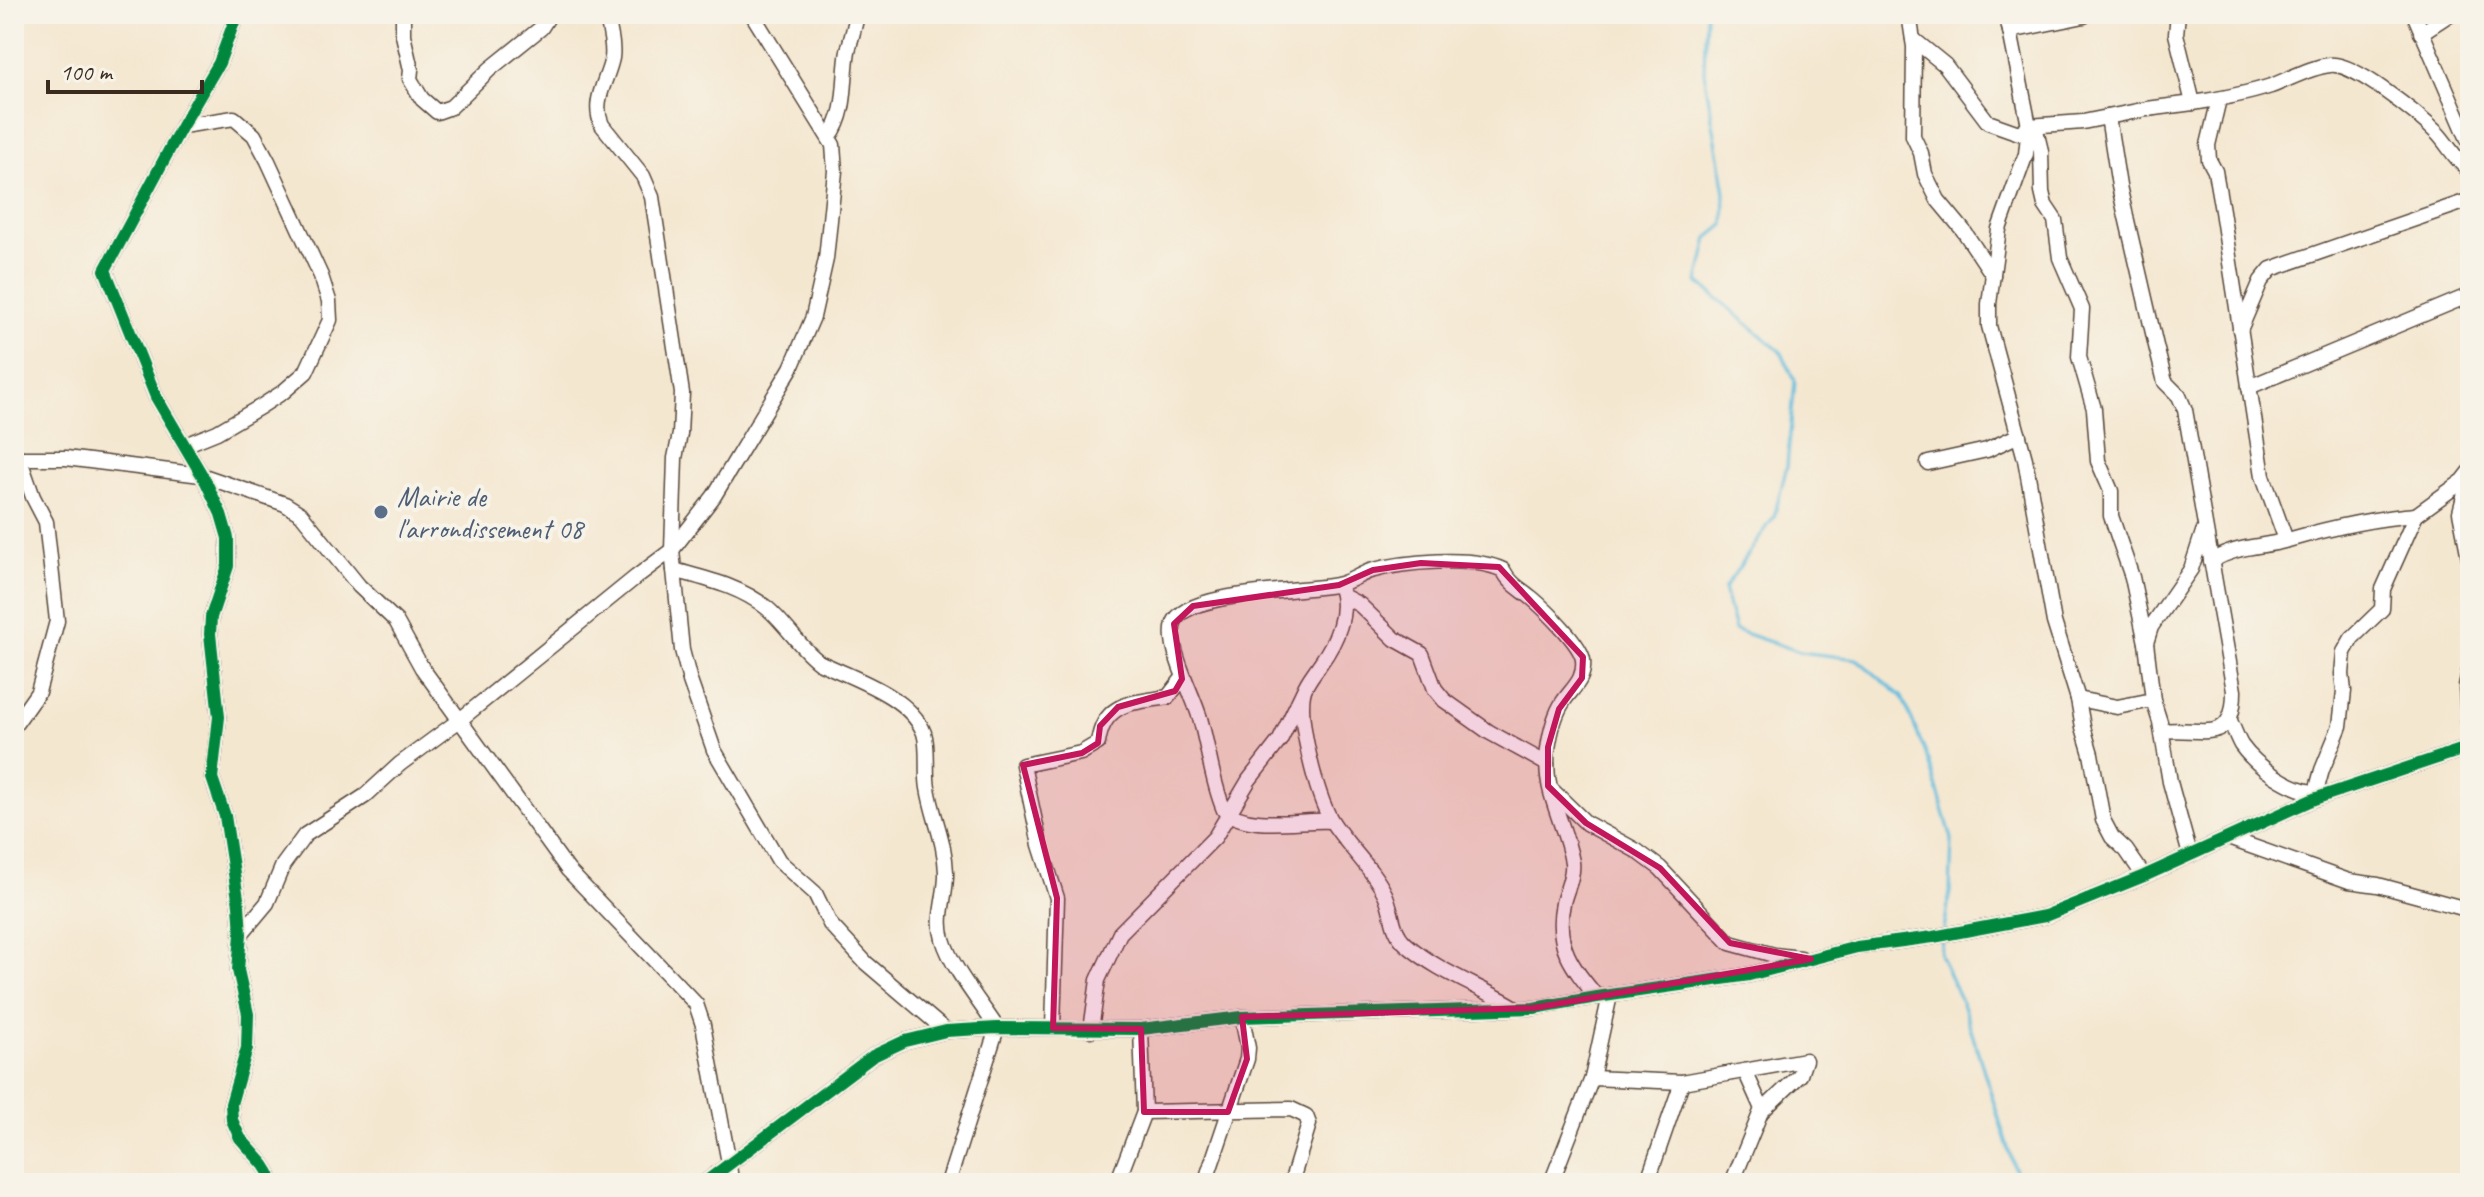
<svg xmlns="http://www.w3.org/2000/svg" width="2484" height="1197" viewBox="0 0 2484 1197" font-family="Caveat,sans-serif">
<rect width="100%" height="100%" fill="#f7f3e8"/>
<filter id="ink" filterUnits="userSpaceOnUse"><feTurbulence type="fractalNoise" baseFrequency=".0125" numOctaves="2"/><feDisplacementMap in="SourceGraphic" scale="16" xChannelSelector="R" yChannelSelector="G"/><feConvolveMatrix kernelMatrix="1 2 1 2 8 2 1 2 1" color-interpolation-filters="sRGB"/></filter>
<filter id="wash" filterUnits="userSpaceOnUse"><feTurbulence type="fractalNoise" baseFrequency=".006" numOctaves="4" result="noise"/><feDisplacementMap in="SourceGraphic" scale="32" xChannelSelector="R" yChannelSelector="G"/><feGaussianBlur stdDeviation="1.8" result="paint"/><feColorMatrix in="noise" values="0 0 0 0 0 0 0 0 0 0 0 0 0 0 0 0 0 1.4 0 .05"/><feComposite in="paint" operator="in"/></filter>
<g filter="url(#wash)">
<rect width="100%" height="100%" fill="#f4e7d0"/>
<g fill="none" stroke-linecap="round" stroke-linejoin="round">
<g stroke="#60bcdd" stroke-width="3">
<path d="M1706,14L1704,72L1725,192L1724,225L1708,238L1698,282L1782,353L1795,381L1787,466L1774,517L1724,589L1735,630L1800,652L1857,659L1902,697L1929,761L1952,839L1950,892L1944,930"/>
<path d="M1942,941L1940,954L1965,1011L2016,1173L2027,1183"/>
</g>
</g>
</g>
<g filter="url(#ink)">
<g fill="none" stroke-linecap="round" stroke-linejoin="round">
<g stroke="#574639" stroke-width="17">
<g id="minor">
<path d="M237,14L219,63L182,126L105,270L156,397L206,482L221,514L228,538V566L211,617L210,634L219,717L212,778L225,816L239,905L241,934L238,970L248,1014L247,1048L231,1104L232,1120L240,1138L264,1165L269,1173L270,1183"/>
<path d="M403,14V35L411,70L410,79L422,99L437,112L451,107L490,69L541,28L550,14"/>
<path d="M606,14C609,28 614,44 612,58C607,82 591,101 602,125L643,176L652,197L682,393L680,434L675,458L672,550L682,650L690,681L714,750L779,861L815,893L830,924L866,963L946,1031"/>
<path d="M1909,14L1914,47L1913,136L1921,153L1925,174L1938,200L1963,230L1993,275"/>
<path d="M2006,14L2010,31"/>
<path d="M2083,14L2084,16L2010,31L2029,126L2026,154L1999,229L1989,304V326L2025,459L2054,622L2078,699L2083,727L2091,754L2103,820L2112,837L2126,850L2144,876"/>
<path d="M2414,14L2470,144"/>
<path d="M2421,33L2450,14"/>
<path d="M1913,39L1945,65L1988,122L2019,133L2029,126L2083,122L2147,109L2193,103L2176,34L2178,14"/>
<path d="M2219,99L2208,145L2209,160L2215,171L2222,211L2263,476L2286,540"/>
<path d="M2193,103C2219,99 2246,94 2271,86C2290,79 2310,67 2330,65C2353,61 2421,117 2438,134C2449,146 2456,161 2470,171"/>
<path d="M2108,117L2119,186L2156,346L2165,382L2179,396L2185,410L2234,691C2234,748 2201,726 2162,731"/>
<path d="M182,126L234,118L254,135L268,161L321,276L329,301L330,320L306,372L283,392L260,407L217,432L185,445"/>
<path d="M2035,126L2041,151L2042,192L2045,205L2055,220L2060,258L2082,309L2079,357L2094,409L2098,461L2111,491V516L2132,577L2146,643"/>
<path d="M830,136C848,112 843,79 848,51C851,38 855,27 857,14"/>
<path d="M2240,330L2261,281L2271,269L2470,200"/>
<path d="M2249,387L2470,295"/>
<path d="M14,458H66L201,475L285,504L301,514L359,586L396,621L422,668L568,870L696,1004L703,1025L729,1163L731,1183"/>
<path d="M1928,463L1987,450L2019,435"/>
<path d="M2470,473L2460,512L2470,563"/>
<path d="M2211,561C2238,545 2259,548 2288,540C2330,528 2373,518 2416,515"/>
<path d="M674,570C706,579 740,586 767,608C786,624 799,647 819,662C852,678 910,696 924,733C929,748 925,772 928,788C933,818 945,841 946,872C947,894 936,917 943,939C951,967 980,1002 997,1028L948,1183"/>
<path d="M1339,585C1350,612 1336,642 1320,664C1315,672 1307,681 1304,690C1296,717 1317,796 1331,820C1347,846 1371,866 1385,894C1393,911 1391,931 1406,944C1438,972 1480,986 1516,1008"/>
<path d="M1343,596L1360,605L1395,639L1422,654L1435,689L1444,700L1489,732L1547,764"/>
<path d="M2470,667L2466,686L2470,748"/>
<path d="M2078,699L2117,707L2153,700L2160,722L2170,782L2190,855"/>
<path d="M2153,700L2146,643L2151,627L2191,569L2203,532"/>
<path d="M2230,721C2234,729 2237,738 2241,745C2256,766 2291,791 2316,792"/>
<path d="M14,726L38,692L57,621L46,522L33,497L19,457"/>
<path d="M1551,789L1586,823L1637,851L1660,868L1730,943L1774,955L1801,958"/>
<path d="M2314,799L2322,770L2340,726L2344,691L2342,674L2344,652L2352,638L2382,609L2383,589L2416,515L2463,481L2470,472"/>
<path d="M1331,821C1301,819 1247,831 1224,810C1212,782 1209,751 1201,722C1195,697 1166,648 1174,623C1185,591 1306,591 1336,585C1348,583 1359,575 1370,571C1403,562 1472,555 1503,570C1510,584 1521,589 1533,599C1546,610 1581,644 1583,660C1585,680 1573,687 1563,702C1555,714 1550,735 1548,749C1542,792 1565,822 1572,862C1574,876 1566,890 1563,903C1554,945 1572,967 1597,997"/>
<path d="M2228,838L2349,881L2378,885L2470,910"/>
<path d="M241,934L267,903L283,865L305,835L365,796L400,764L461,719L636,577L672,550L714,496L791,368L813,317L826,259L835,171L833,145L752,14"/>
<path d="M1053,1028L1057,898L1040,845L1023,765L1081,753L1098,743C1104,701 1133,703 1168,697L1182,679"/>
<path d="M1091,1030L1098,980L1120,933L1215,837L1249,780L1280,740L1303,692"/>
<path d="M1592,1078L1682,1082L1805,1060L1800,1075L1761,1112"/>
<path d="M1144,1112L1291,1109L1306,1116L1309,1124L1291,1183"/>
<path d="M704,1183L873,1056L905,1041L946,1031L997,1028L1141,1029L1242,1017L1534,1008L1597,997L1749,975L1857,947L1933,937L2045,916L2144,876L2314,799L2470,747"/>
<path d="M1117,1183L1144,1112L1141,1029"/>
<path d="M1205,1183L1247,1059L1248,1048L1242,1017"/>
<path d="M1551,1183L1592,1078L1610,995"/>
<path d="M1647,1183L1682,1082"/>
<path d="M1732,1183L1762,1109L1745,1071"/>
</g>
</g>
<use href="#minor" stroke="#fff" stroke-width="14"/>
<g stroke="#f7f3e8" stroke-width="17">
<g id="cycleway">
<path d="M237,14L219,63L182,126L105,270L156,397L206,482L221,514L228,538V566L211,617L210,634L219,717L212,778L225,816L239,905L241,934L238,970L248,1014L247,1048L231,1104L232,1120L240,1138L264,1165L269,1173L270,1183"/>
<path d="M704,1183L873,1056L905,1041L946,1031L997,1028L1141,1029L1242,1017L1534,1008L1597,997L1749,975L1857,947L1933,937L2045,916L2144,876L2314,799L2470,747"/>
</g>
</g>
<use href="#cycleway" stroke="#00873e" stroke-width="12"/>
</g>
</g>
<path fill="#c2185b" fill-opacity="0.2" stroke="#c2185b" stroke-width="6" stroke-linejoin="round" d="M1421,563L1499,567L1583,657L1582,678L1559,709L1548,747V786L1586,823L1660,868L1730,943L1811,959L1534,1008L1242,1017L1247,1059L1228,1112H1144L1141,1029L1053,1028L1057,898L1023,765L1082,753L1098,743L1100,726L1118,707L1175,691L1182,679L1174,624L1193,606L1339,585L1373,570Z"/>
<circle fill="#5c6f8a" stroke="#f7f3e8" stroke-width="3" cx="381" cy="512" r="8"/>
<g text-anchor="middle" stroke-width="8" stroke-linejoin="round" paint-order="stroke">
<g font-size="28" fill="#4e5e75" stroke="#f7f3e8" text-anchor="start">
<text x="397" y="506">Mairie de<tspan x="397" dy="32">l'arrondissement 08</tspan></text>
</g>
</g>
<rect width="2484" height="1197" fill="none" stroke="#f7f3e8" stroke-width="48"/>
<path d="M48 80v12h154v-12" fill="none" stroke="#3b2a1e" stroke-width="4"/>
<text x="60" y="80" font-size="24" fill="#3b2a1e" stroke="#f7f3e8" stroke-width="6" paint-order="stroke">100 m</text>
</svg>
